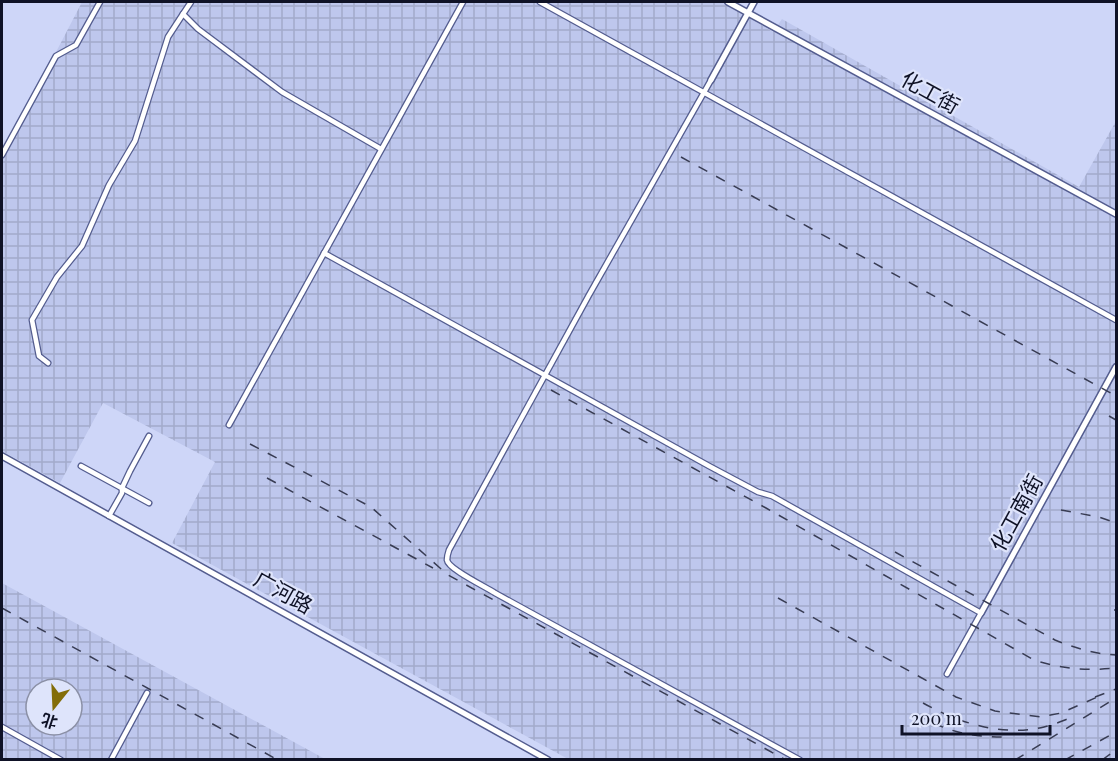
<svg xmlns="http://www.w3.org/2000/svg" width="1118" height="761" viewBox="0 0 1118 761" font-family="'Playfair Display','Noto Sans SC',serif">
<defs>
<pattern id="industrial-grid" width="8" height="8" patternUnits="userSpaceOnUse" patternTransform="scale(1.5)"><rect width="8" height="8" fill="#bec7ed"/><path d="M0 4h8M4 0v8" fill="none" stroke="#a2aacb"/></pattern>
</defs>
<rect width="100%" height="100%" fill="#ced6f8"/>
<g fill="url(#industrial-grid)" fill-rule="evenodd">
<path d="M82,2H724L773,32L782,19L1079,187L1116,121V759H568L172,543L215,462L103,403L60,483L2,451V156Z"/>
<path d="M2,583L325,759H2ZM36,689H72V725H36Z"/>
</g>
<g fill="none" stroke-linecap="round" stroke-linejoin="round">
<g stroke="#545d8f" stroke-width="7">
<g id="minor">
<path d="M191,2L183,14L198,29L282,92L381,149"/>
<path d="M540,2L1116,320"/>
<path d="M711,80L589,295L449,550C448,553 447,557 447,560C448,569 486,587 495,593L800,760"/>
<path d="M2,155L56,56L76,45L100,2"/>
<path d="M324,253L709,466L758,492L772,496L981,613L947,674"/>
<path d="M48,363L39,356L32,320L57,277L82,246L109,185L135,141L168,37L183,14"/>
<path d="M229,425L463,2"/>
<path d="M81,466L149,503"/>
<path d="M109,516L122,493V488L130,471L149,436"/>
<path d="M2,727L61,760"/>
<path d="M111,760L147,693"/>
</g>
</g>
<g stroke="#545d8f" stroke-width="8">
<g id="tertiary">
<path d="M728,2L1116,214"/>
<path d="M711,80L754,2"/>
<path d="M2,456L548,760"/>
<path d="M981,613L1116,367"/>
</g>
</g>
<use href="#minor" stroke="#fff" stroke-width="4.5"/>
<use href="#tertiary" stroke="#fff" stroke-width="5"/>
<g stroke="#383c53" stroke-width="1.5" stroke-dasharray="10 10" stroke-linecap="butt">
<path d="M681,157L1116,396"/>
<path d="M551,390L766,508L1034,660C1061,669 1088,671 1116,668"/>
<path d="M1109,416L1116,420"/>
<path d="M250,444L371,507L448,575L786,760"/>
<path d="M267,478L433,568"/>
<path d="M1061,510L1099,517L1116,523"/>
<path d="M895,552L1055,640C1075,648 1094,654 1116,655"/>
<path d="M778,598L956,697L995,711L1041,717L1061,713L1102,695"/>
<path d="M2,608L278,760"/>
<path d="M1114,610H1116"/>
<path d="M1095,697L1116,689"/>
<path d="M923,703C959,723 1002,737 1044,727C1053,725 1062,721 1070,718"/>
<path d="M916,714C948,732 969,737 1006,737"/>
<path d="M1015,760L1116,698"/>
<path d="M1065,760L1116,732"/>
<path d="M1102,760L1116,750"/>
</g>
</g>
<g text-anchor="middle" stroke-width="4.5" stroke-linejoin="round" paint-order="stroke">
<g font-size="21" fill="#0f1226" stroke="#dee4fb">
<text transform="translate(930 93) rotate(29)" y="7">化工街</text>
<text transform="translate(1017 513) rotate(-61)" y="7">化工南街</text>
<text transform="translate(283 593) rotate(29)" y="7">广河路</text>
</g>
</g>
<rect width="1118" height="761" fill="none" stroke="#0f1226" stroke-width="6"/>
<g transform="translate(54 707) rotate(198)"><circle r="28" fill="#dee4fb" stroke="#8b90a6" stroke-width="1.5"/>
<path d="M0-4.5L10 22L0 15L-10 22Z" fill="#836d09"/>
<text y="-9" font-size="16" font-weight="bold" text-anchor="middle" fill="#0f1226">北</text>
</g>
<path d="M902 725v9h148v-9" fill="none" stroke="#0f1226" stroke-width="3"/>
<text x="911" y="725" font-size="18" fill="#0f1226" stroke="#dee4fb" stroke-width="4.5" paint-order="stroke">200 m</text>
</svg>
